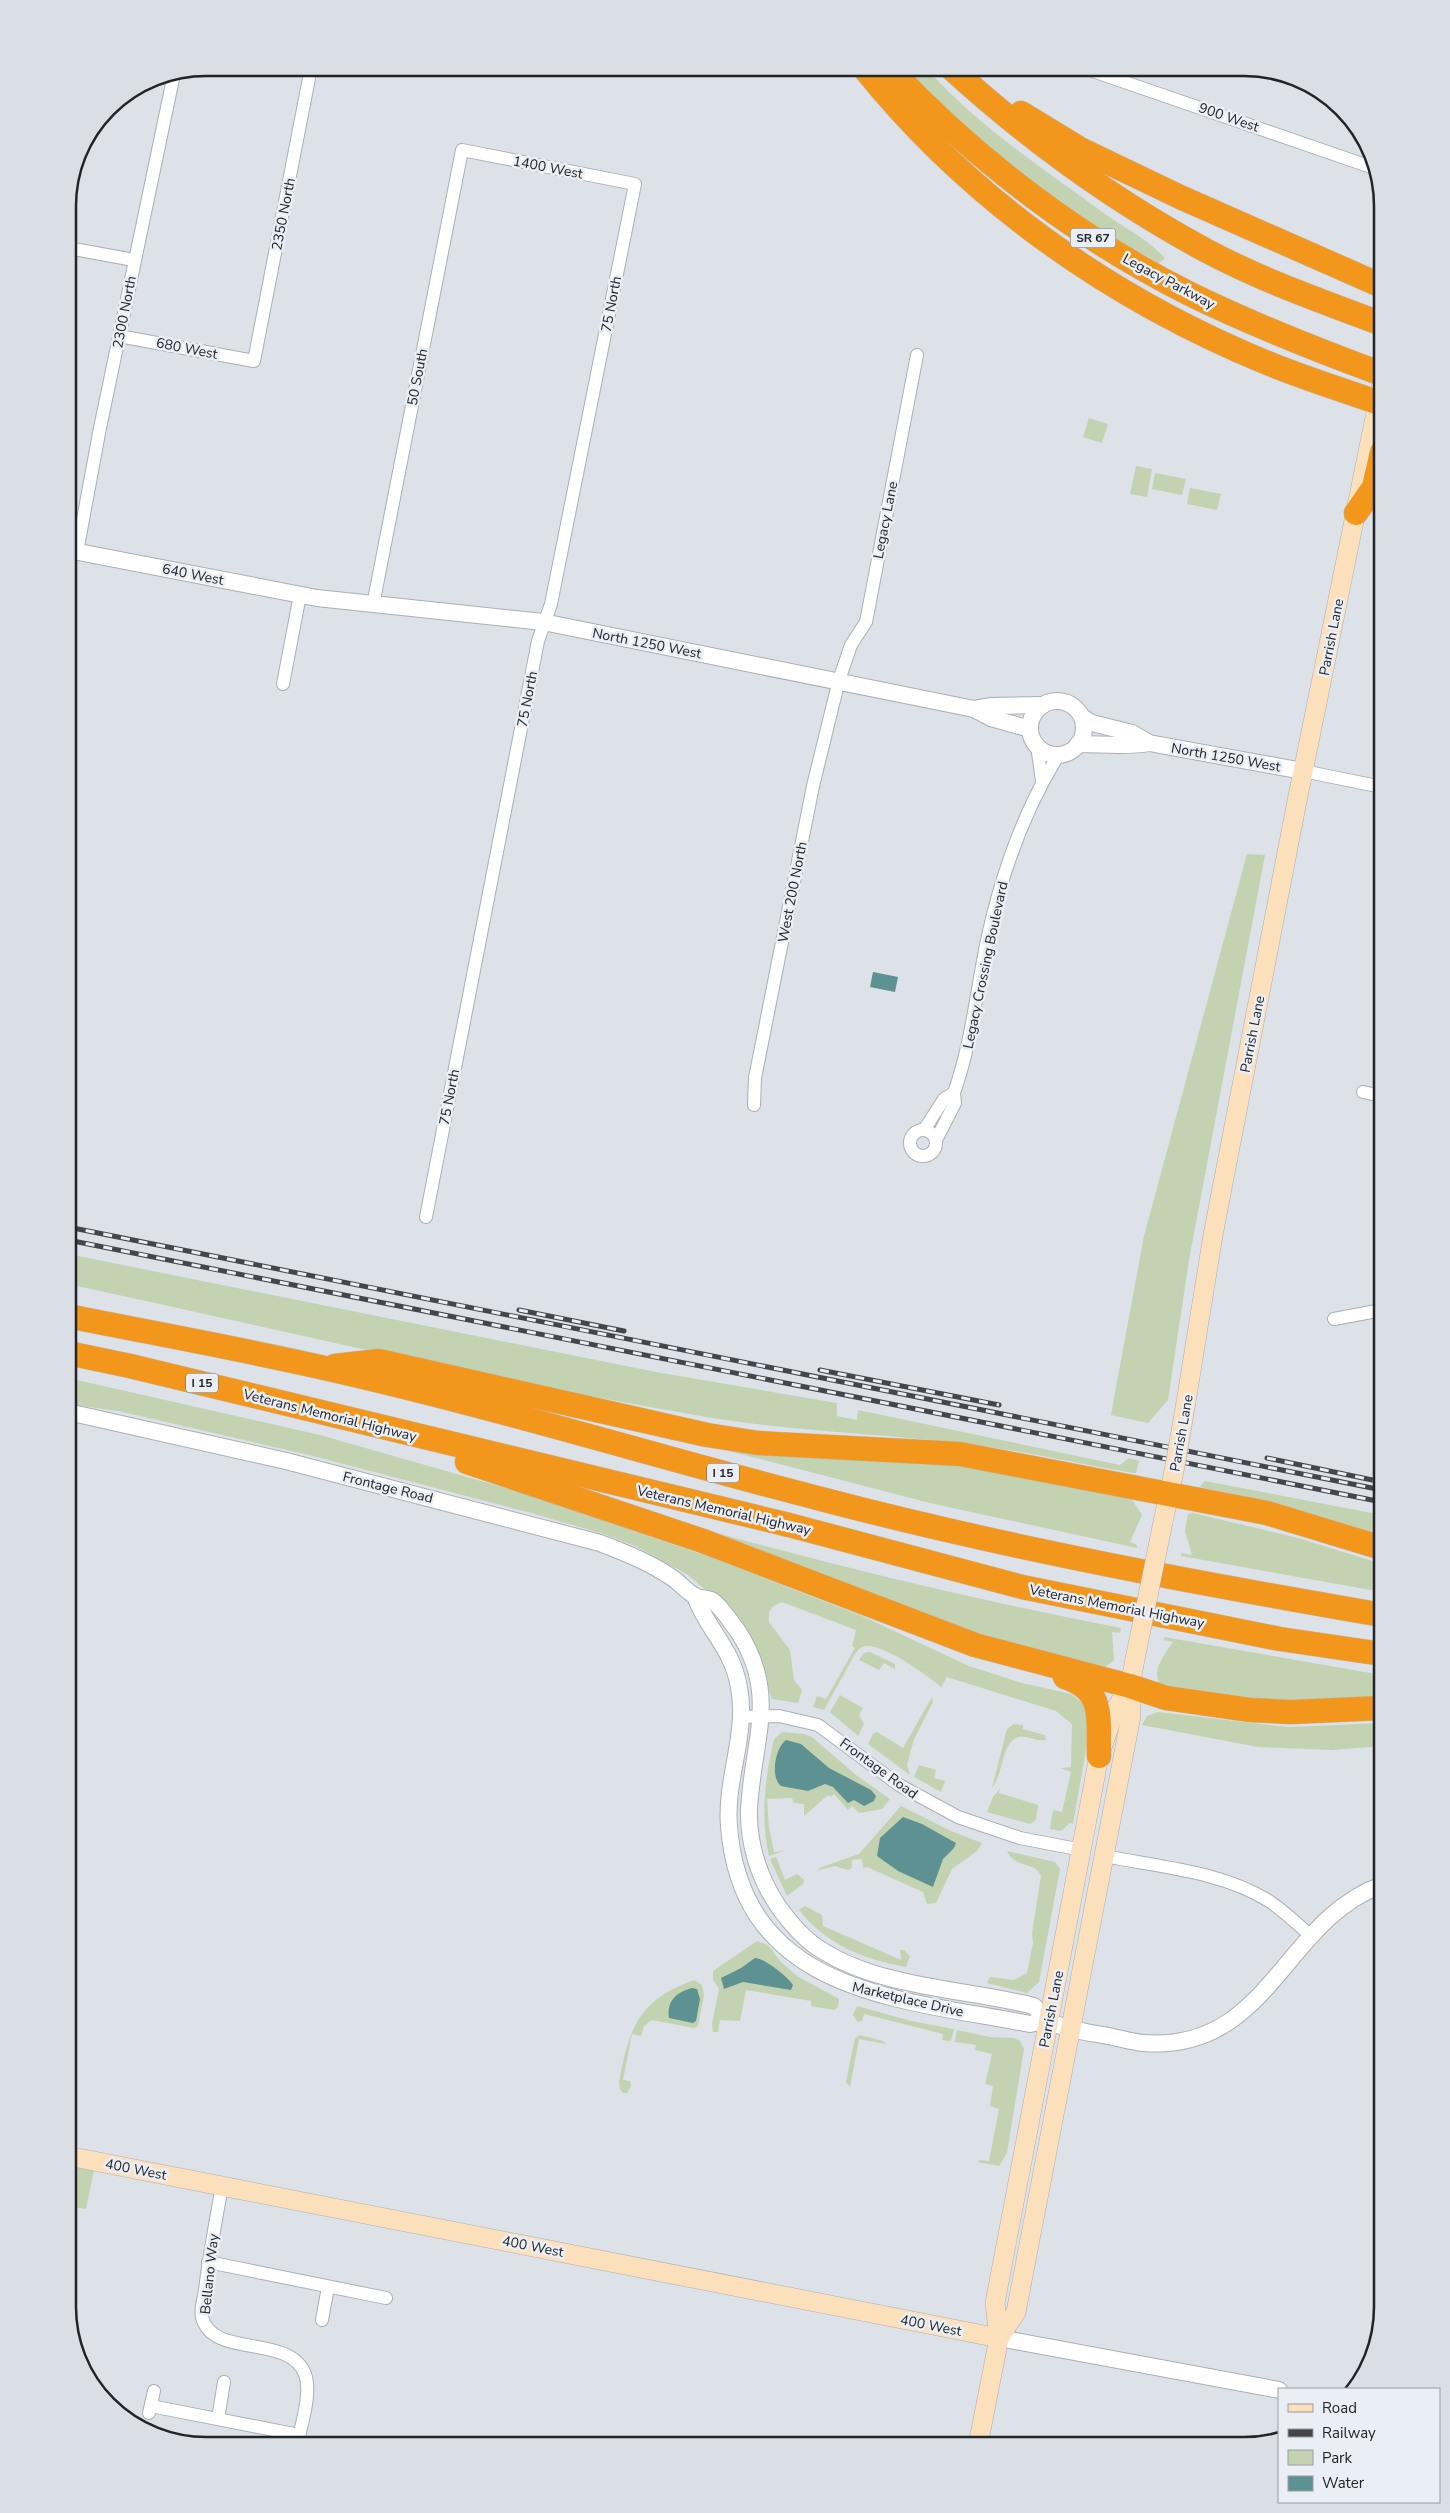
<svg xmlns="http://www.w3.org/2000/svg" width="1450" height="2513" viewBox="0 0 1450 2513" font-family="'Nunito Sans',sans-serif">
<rect width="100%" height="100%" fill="#dde1e8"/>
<g fill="#c3d3b1">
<path d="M903,68H926C976,124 1040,167 1101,211C1125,229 1144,236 1165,258L1159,263C1094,229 1032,188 977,139C951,116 927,91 903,68Z"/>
<path d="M1089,418L1108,424L1102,443L1083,437Z"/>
<path d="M1136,466L1152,469L1147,497L1130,494Z"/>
<path d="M1155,473L1186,479L1182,495L1152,489Z"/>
<path d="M1190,488L1221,494L1217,510L1187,504Z"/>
<path d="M1247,854L1265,855L1189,1260L1168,1400L1148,1423L1111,1415L1114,1398L1144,1236Z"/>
<path d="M68,1254L656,1372L837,1403V1416L857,1420L858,1410L1120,1465L1129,1458L1139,1461L1136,1473H1133C1076,1463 1019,1450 961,1443C878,1434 795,1431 712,1418C496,1382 282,1330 68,1284Z"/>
<path d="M68,1378L320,1435L520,1492L710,1557L862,1616L969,1666L1022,1683L1071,1694L1086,1706L1090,1727L1073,1824L1070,1823L1061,1831L1050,1829L1053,1810L1062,1812L1071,1772L1061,1768L1071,1767L1072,1724L1056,1711L947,1677L941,1687C927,1675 885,1645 867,1646C861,1646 858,1650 855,1654L824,1710L813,1707L817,1696L826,1699L855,1648L852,1646L856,1630L782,1602L772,1607L769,1613V1622L790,1650L794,1680L802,1690L798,1703L772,1699L756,1650L728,1609L688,1575L637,1547L607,1535L531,1513L313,1456L118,1411L68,1404Z"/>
<path d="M636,1427L954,1463L1130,1497L1142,1515L1130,1542L1137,1545V1548L930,1503Z"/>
<path d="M1205,1481L1382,1515V1538L1268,1501L1199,1487Z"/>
<path d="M1193,1513L1298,1538L1382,1564V1592L1181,1556V1553L1192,1555L1185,1531L1188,1514Z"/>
<path d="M659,1517C812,1560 965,1598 1121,1628L1120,1633L1112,1632L1114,1660L1104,1668L1021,1652Z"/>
<path d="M1164,1637L1382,1675V1702L1274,1705L1161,1686C1150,1671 1165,1654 1173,1642L1164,1640Z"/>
<path d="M870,1652L895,1664V1669L884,1663L879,1670L859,1660L864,1653Z"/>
<path d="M840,1695L863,1708L859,1715L864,1724L858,1736L830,1712Z"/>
<path d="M932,1697L933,1702L914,1739L907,1765L910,1775L868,1744L873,1734L877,1732L903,1748Z"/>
<path d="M1158,1712L1288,1727L1382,1723V1746L1332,1750L1258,1747L1142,1725L1147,1716Z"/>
<path d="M1014,1724L1023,1725V1729L1045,1735L1046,1740C1037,1742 1028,1735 1019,1737C1001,1741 1004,1774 992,1788L1007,1729Z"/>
<path d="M782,1732L804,1734L812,1737L856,1775L890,1799L882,1809L859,1813L852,1806L848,1810L834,1794L831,1797L828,1795L804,1816V1804L794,1803L792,1798L767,1799L769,1828L774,1852L784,1851L769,1856C760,1816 765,1779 774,1739Z"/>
<path d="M919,1765L936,1770L934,1778L945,1781L941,1792L914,1777Z"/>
<path d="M1000,1789L999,1793L1038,1805L1036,1820L1030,1824L987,1812L993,1797Z"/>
<path d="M901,1806L951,1831L982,1843L977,1851L952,1869L936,1903L927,1904L923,1892L867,1867L863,1868L862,1859L852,1860V1868L848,1870L835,1866L816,1871L822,1867L859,1854Z"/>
<path d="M1007,1851L1055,1862L1060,1869L1039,1982L1027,1993L987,1983L990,1977L1014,1980L1027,1973L1033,1943L1032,1933L1041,1876C1035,1861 1015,1869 1007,1851Z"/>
<path d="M776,1857L785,1880L797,1874L804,1880L803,1884L787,1896L770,1859Z"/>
<path d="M805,1906L822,1915L823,1926L901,1960L900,1950H904L910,1956L906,1967C863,1959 827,1945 799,1910Z"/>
<path d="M757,1941L768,1945L780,1961L797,1976L839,1999L838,2007L834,2010L811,2006V2001L746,1990L740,2021L720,2020L718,2032H713L712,2023L719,1989L713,1980V1971Z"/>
<path d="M694,1980L702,1985L704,1995L698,2026L694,2028L652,2020L644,2026L641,2036L632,2034L623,2080L630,2081L631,2086L627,2093H623L620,2089L619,2082C629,2029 638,2000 694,1980Z"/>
<path d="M857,2006L911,2021L954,2029L951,2041L942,2040L943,2034L864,2014L862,2021L858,2022L853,2015Z"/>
<path d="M957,2030L990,2037L1014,2038L1020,2041L1024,2049L1007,2153L999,2166L978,2162L980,2160L989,2161L999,2109L990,2106L993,2086L985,2084L992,2054L975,2050L976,2045L955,2042Z"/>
<path d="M860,2035L883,2041L886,2044L859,2039L850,2087L846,2082L855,2038Z"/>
<path d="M68,2156L96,2161L86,2209L68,2206Z"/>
</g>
<g fill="#5e9192">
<path d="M873,972L898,977L895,992L870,987Z"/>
<path d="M786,1740L801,1744L829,1768L871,1790L876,1796L874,1801L864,1806L854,1800L848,1803L833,1787L825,1784L808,1791L781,1786C770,1777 775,1748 786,1740Z"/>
<path d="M903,1817L922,1824L956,1843L954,1848L943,1859L933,1887L898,1871L877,1856L880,1838Z"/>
<path d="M755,1958C764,1958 788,1977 793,1985L791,1990L743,1982L724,1989L721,1978L741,1968Z"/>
<path d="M692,1988L697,1989L700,1999L696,2021L693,2023L669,2018C666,2001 677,1992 692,1988Z"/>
</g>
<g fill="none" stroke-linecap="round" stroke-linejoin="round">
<g stroke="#abafb5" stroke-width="14">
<g id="minor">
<path d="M1084,68L1374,168"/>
<path d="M68,248L134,260"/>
<path d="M119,336L254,361L311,68"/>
<path d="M77,552L100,428L174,74"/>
<path d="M373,605L462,150L635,184L551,604L538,641L426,1217"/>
<path d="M283,684L300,595"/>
<path d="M1037,746L1042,781"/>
<path d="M1303,771L1382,787"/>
<path d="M1363,1092L1382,1096"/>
<path d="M754,1105L755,1078L813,786L839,680L851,645L866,622L917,355"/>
<circle cx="923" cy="1143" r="13"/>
<path d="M924,1130L944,1099L954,1093"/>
<path d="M936,1140L955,1103L954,1093C971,1045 976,995 986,945C1000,878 1023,812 1059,754"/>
<path d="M1334,1319L1382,1310"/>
<path d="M741,1717L779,1716L818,1725L899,1785L958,1817L1020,1838L1082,1850"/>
<path d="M1105,1856C1159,1867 1221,1871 1269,1901C1283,1910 1297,1924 1310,1935"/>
<path d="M222,2186C216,2220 209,2255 205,2290C204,2298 200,2309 202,2317C212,2359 289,2333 305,2374C312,2393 301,2426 297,2445"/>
<path d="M208,2262L386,2298"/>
<path d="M322,2320L328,2287"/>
<path d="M151,2406L299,2435"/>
<path d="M149,2413L154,2391"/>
<path d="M218,2419L224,2382"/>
</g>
</g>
<g stroke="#abafb5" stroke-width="18">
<g id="tertiary">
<path d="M68,550L317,598L543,622L974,709L991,718L1030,729"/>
<circle cx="1057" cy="728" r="27"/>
<path d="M974,709L992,706L1043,705"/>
<path d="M1082,717L1092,723L1132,733L1149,743L1303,771"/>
<path d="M1078,744C1102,744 1126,747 1149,743"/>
<path d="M68,1412L286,1461L600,1543C626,1553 651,1563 674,1579C681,1584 687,1592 695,1596C700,1599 708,1598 713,1601C722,1608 730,1621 737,1630C780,1694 752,1742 749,1810C748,1843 759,1878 778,1906C790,1923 804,1940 823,1951C882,1988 967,1989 1034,2006C1038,2011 1042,2016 1047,2020C1062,2030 1095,2033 1113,2037C1123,2039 1133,2042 1143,2043C1269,2053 1283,1920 1382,1885"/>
<path d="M695,1596C707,1630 732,1647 739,1687C748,1734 725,1779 729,1826C742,1994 901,1999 1030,2024L1048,2020"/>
<path d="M999,2338L1279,2390"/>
</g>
</g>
<g stroke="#abafb5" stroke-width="20">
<g id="secondary">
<path d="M1186,1402L1213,1235L1297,801L1382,383"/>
<path d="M1163,1522L1175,1466"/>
<path d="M68,2156L999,2338"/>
<path d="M999,2338L1016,2312L1131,1716L1130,1686L1135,1659"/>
<path d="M978,2445L999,2338L995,2303L1099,1756L1115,1710L1130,1686"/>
</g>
</g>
<g stroke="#bdbdbe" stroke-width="25">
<g id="motorway">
<path d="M864,68C969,199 1110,298 1265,362C1303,378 1343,390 1382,404"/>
<path d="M889,68C975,159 1078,238 1190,294C1253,325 1317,350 1382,374"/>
<path d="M951,68C1030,140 1114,201 1207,251C1263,281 1324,302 1382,324"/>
<path d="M1021,113L1080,149L1180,197L1382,286"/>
<path d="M1356,513L1374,487L1382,452"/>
<path d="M68,1316C152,1333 236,1348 320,1367C490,1405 657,1457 825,1500C1008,1548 1196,1583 1382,1615"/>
<path d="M68,1353L130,1366L789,1525L1022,1587L1280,1639L1382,1654"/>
<path d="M335,1366L379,1361L707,1435L758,1443L960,1454L1267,1513L1382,1548"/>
<path d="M467,1462L703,1541L975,1645L1130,1686L1166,1698L1250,1710L1291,1712L1382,1708"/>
<path d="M1065,1677C1106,1690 1098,1720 1099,1756"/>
</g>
</g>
<use href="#minor" stroke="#fff" stroke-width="12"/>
<use href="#tertiary" stroke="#fff" stroke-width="16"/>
<use href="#secondary" stroke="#fbe0bb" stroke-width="19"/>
<use href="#motorway" stroke="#f3961c" stroke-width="24"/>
<g stroke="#44464a" stroke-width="5">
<g id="rail">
<path d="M68,1227L1382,1490"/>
<path d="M68,1240L1382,1502"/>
<path d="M519,1310L624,1331"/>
<path d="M820,1370L999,1405"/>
<path d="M1267,1458L1382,1482"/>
</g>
</g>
<use href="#rail" stroke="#eaeef5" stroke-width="3" stroke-dasharray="9" stroke-linecap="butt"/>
<g stroke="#abafb5" stroke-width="20" stroke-linecap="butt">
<g id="secondary-bridge">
<path d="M1175,1466L1186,1402"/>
<path d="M1135,1659L1163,1522"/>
</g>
</g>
<use href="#secondary-bridge" stroke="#fbe0bb" stroke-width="19"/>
</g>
<g text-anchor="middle" stroke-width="5" stroke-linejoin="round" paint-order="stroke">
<g fill="#eaeef5" stroke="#5f6165" stroke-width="1">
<rect x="1070.5" y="228.5" width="45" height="19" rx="4"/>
<rect x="186" y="1373.5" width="32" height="19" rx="4"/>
<rect x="707" y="1463.5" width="32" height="19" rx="4"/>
</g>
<g font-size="12" font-weight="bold" fill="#232427">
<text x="1093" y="242">SR 67</text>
<text x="202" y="1387">I 15</text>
<text x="723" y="1477">I 15</text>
</g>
<g font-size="14" fill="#232427" stroke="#eaeef5">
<text transform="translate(1229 117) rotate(19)" y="5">900 West</text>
<text transform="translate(548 167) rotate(11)" y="5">1400 West</text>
<text transform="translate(283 214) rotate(-79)" y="5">2350 North</text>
<text transform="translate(1169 281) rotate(28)" y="5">Legacy Parkway</text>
<text transform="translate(611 304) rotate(-79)" y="5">75 North</text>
<text transform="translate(124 312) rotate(-79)" y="5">2300 North</text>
<text transform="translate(187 348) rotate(11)" y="5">680 West</text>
<text transform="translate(417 377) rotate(-79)" y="5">50 South</text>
<text transform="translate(885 520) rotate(-79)" y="5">Legacy Lane</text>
<text transform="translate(193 574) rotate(11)" y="5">640 West</text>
<text transform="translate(1331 637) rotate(-79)" y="5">Parrish Lane</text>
<text transform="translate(647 643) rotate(11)" y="5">North 1250 West</text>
<text transform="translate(527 699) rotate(-79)" y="5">75 North</text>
<text transform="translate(1226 757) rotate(10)" y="5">North 1250 West</text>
<text transform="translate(792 892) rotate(-79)" y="5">West 200 North</text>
<text transform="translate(985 965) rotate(-78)" y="5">Legacy Crossing Boulevard</text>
<text transform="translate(1252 1034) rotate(-79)" y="5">Parrish Lane</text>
<text transform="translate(449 1097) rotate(-79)" y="5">75 North</text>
<text transform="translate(330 1415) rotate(14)" y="5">Veterans Memorial Highway</text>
<text transform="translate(1181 1433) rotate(-80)" y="5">Parrish Lane</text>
<text transform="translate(388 1487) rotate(14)" y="5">Frontage Road</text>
<text transform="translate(724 1510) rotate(13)" y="5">Veterans Memorial Highway</text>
<text transform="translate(1117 1606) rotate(11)" y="5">Veterans Memorial Highway</text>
<text transform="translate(879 1768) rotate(36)" y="5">Frontage Road</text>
<text transform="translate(908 1999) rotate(13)" y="5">Marketplace Drive</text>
<text transform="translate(1051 2009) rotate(-79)" y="5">Parrish Lane</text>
<text transform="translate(136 2169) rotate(11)" y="5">400 West</text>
<text transform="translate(533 2246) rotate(11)" y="5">400 West</text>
<text transform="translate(209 2274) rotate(-84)" y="5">Bellano Way</text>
<text transform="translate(931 2325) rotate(11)" y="5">400 West</text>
</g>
</g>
<path d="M0 0H1450V2513H0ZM206 76H1244A130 130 0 0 1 1374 206V2307A130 130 0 0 1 1244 2437H206A130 130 0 0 1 76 2307V206A130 130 0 0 1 206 76Z" fill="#dadee5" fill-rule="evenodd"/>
<path fill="none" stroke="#232427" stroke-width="2.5" d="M206 76H1244A130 130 0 0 1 1374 206V2307A130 130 0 0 1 1244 2437H206A130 130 0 0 1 76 2307V206A130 130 0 0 1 206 76Z"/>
<rect x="1278" y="2388" width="162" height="115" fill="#eaeef5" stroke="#9a9da3"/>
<rect x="1288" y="2404" width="25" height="8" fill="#fbe0bb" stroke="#9a9da3"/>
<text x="1322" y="2413" font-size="15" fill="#232427">Road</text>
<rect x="1288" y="2429" width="25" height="8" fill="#44464a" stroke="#9a9da3"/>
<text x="1322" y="2438" font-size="15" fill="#232427">Railway</text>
<rect x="1288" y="2450" width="25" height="15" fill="#c3d3b1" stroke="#9a9da3"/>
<text x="1322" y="2463" font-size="15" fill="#232427">Park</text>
<rect x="1288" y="2476" width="25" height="15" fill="#5e9192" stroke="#9a9da3"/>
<text x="1322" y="2488" font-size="15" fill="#232427">Water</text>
</svg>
